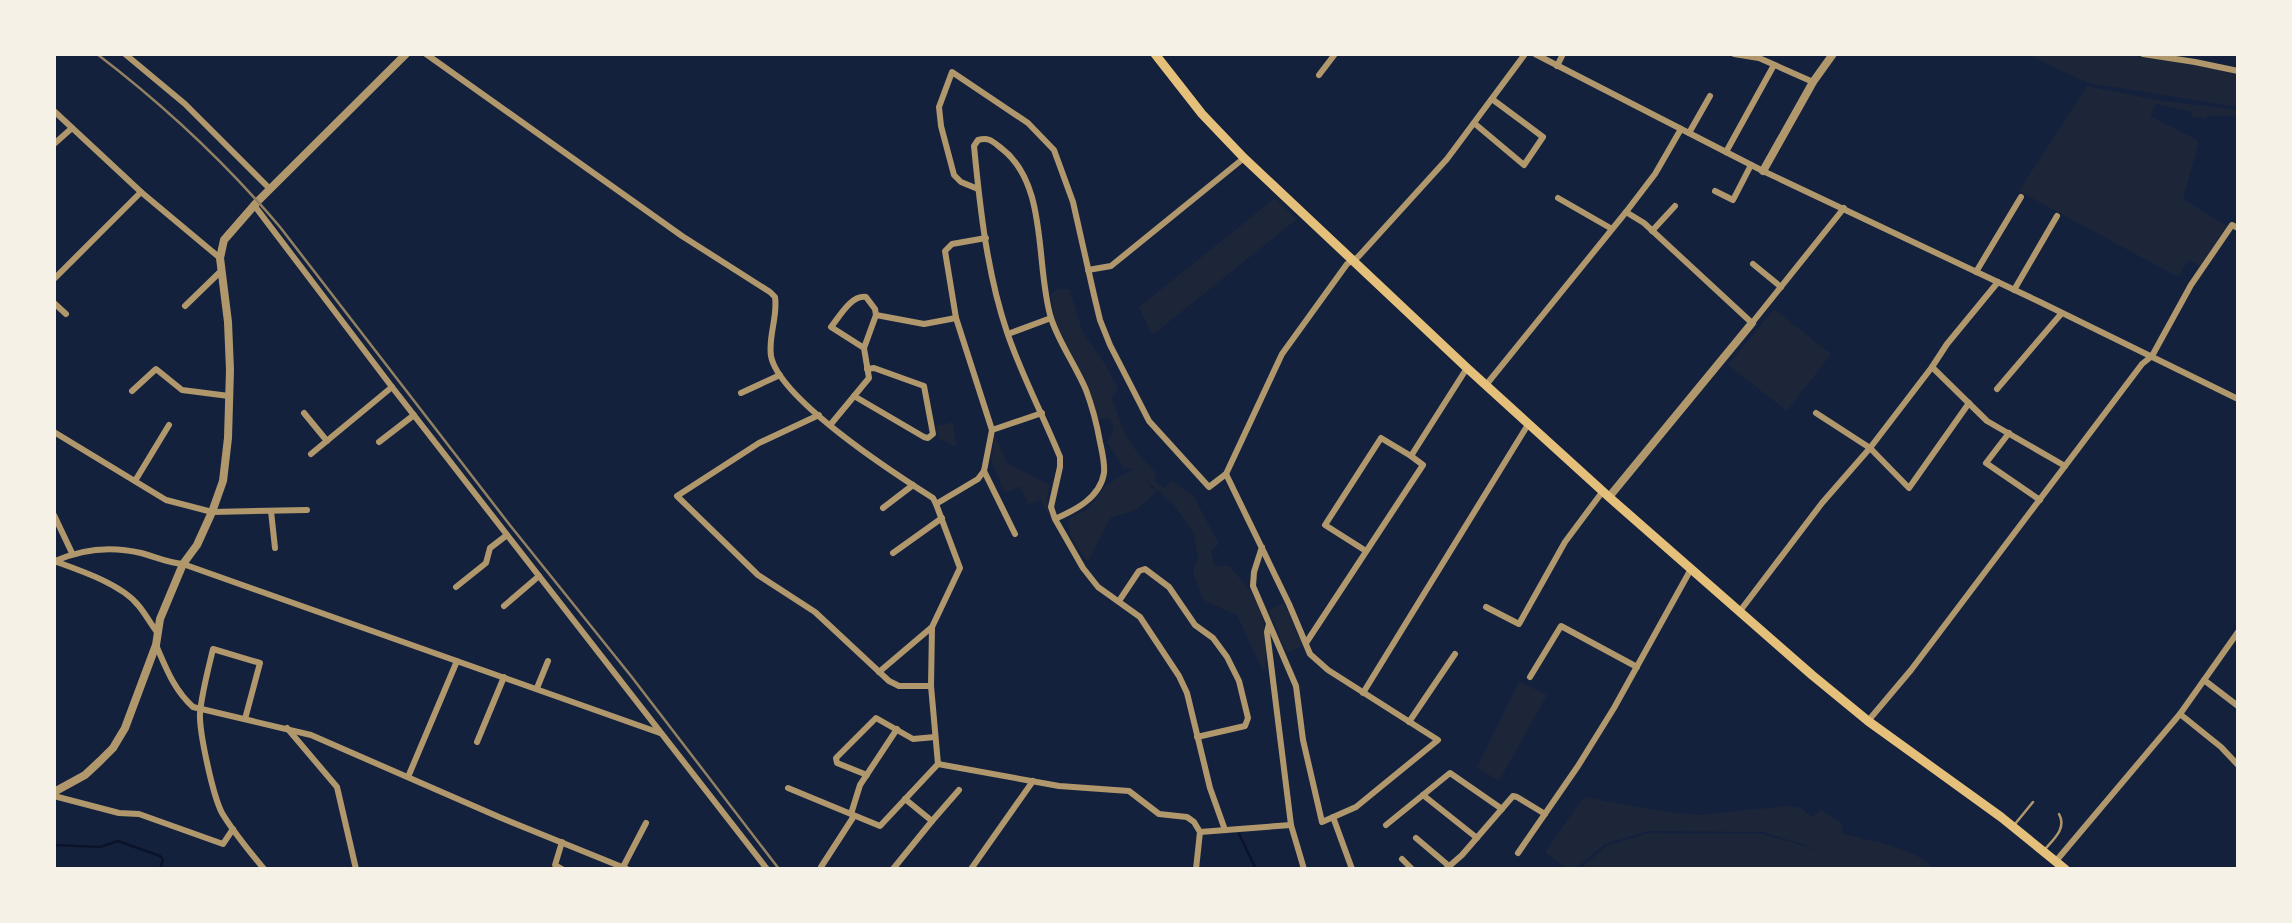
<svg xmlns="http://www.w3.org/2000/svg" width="2292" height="923" viewBox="0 0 2292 923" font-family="'IBM Plex Sans',sans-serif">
<rect width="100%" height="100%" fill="#14213d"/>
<g fill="#1d2539">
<path d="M2026,54H2119L2194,64L2234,73L2238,74V107L2088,83Z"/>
<path d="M2087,86L2157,100L2238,110L2237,116H2207L2206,119L2191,116L2192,112L2156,104L2150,116L2199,141L2183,199L2227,226L2200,266L2189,260L2178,277L2019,191Z"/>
<path d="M1275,198L1297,219L1155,333H1151L1139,307Z"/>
<path d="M1058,289H1069L1083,333L1105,364L1118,389L1112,397C1122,430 1130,449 1156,472L1154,480L1163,488L1173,481L1194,497L1219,544L1211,551L1215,566H1229C1264,604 1267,618 1266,669H1262L1237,615L1203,600L1193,572L1198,556L1193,531L1172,503L1143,478L1156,492L1136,510L1110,518L1088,562C1079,550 1066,535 1069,518L1087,510L1104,487L1132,469L1124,468L1107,442L1114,430L1110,418L1098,419L1077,366L1055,322L1051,294Z"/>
<path d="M1774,309L1831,354L1787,411L1728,365Z"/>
<path d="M953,422L956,447L938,438L936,426Z"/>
<path d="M995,435L1007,463L1050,485L1047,497L1049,516L1041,500L1028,504L1020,486L1005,493L991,460Z"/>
<path d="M1284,603L1303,646L1287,653L1268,610Z"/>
<path d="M1519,682L1547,695L1499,781L1477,767Z"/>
<path d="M1584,797L1660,811L1699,815L1788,806L1801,808L1812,817L1821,810L1843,824L1841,833C1865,840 1919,848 1933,869H1580L1606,846L1649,833L1762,834L1805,846L1835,859L1805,845L1763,832L1649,831L1605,844L1575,869H1566L1545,852Z"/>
</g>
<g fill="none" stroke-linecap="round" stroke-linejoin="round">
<g stroke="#0b132b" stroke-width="2.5">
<path d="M1239,834L1256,869"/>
<path d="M54,845L100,847L118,841L160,856L163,860L160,869"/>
</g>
<g stroke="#b1986c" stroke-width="2.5">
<path d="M2015,824L2033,802"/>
<path d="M2045,849C2054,839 2067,828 2059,814"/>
</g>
<g stroke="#b1986c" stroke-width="6">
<path d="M125,54L185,104L270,189"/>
<path d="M426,54L682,236L770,292L775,297C778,317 768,336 771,356C779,399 895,474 933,498L936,504L960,568L932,627L931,686L938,764L880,826L788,788"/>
<path d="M1535,54L1763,171L2040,302L2238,399"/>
<path d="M1734,54L1759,58L1813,82"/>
<path d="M2143,54L2195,62L2238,71"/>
<path d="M1557,66L1563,54"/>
<path d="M1319,75L1335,54"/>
<path d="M54,111L141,192L220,258"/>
<path d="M1474,123L1524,165L1543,137L1492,99"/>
<path d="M1689,133L1710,96"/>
<path d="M54,144L72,128"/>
<path d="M1726,152L1774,65"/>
<path d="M978,189L961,182L954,175L941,126L939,107L952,72L1028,123L1054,150L1073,202L1094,295L1100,320L1110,345L1149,421L1209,487L1226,474L1282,354L1347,264L1358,257L1447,159L1525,54"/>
<path d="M1715,191L1733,200L1751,165"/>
<path d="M1558,198L1612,229"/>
<path d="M254,205L392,387L767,869"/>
<path d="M1626,212L1655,174L1681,129"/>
<path d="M1652,231L1675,206"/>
<path d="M986,238L952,244L945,251L956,318L992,430"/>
<path d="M1753,264L1781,287"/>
<path d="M1088,270L1111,266L1244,158"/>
<path d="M1976,272L2021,197"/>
<path d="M54,279L141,192"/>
<path d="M2014,290L2057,216"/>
<path d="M54,303L66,314"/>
<path d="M185,306L220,272"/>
<path d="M876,315L924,324L956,318"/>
<path d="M1008,334L1051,318"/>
<path d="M1932,367L1987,421L2065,466"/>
<path d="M1486,385L1626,212L1644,223L1752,323L1844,208"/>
<path d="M1997,389L2061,314"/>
<path d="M132,391L156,369L182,390L229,396"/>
<path d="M741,393L780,375"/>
<path d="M854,396L924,437L928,438L933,434L924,386L874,368L867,369"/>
<path d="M304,413L327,441"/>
<path d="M1816,413L1870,448L1909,488L1969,403"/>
<path d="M819,415L759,443L677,496L758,575L815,612L889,681L899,686H931"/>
<path d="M831,424L869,378L864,348L876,315L875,309L866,297C851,295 840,316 831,327L864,348"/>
<path d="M54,432L166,500L212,512L307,510"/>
<path d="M2009,433L1986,463L2040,500"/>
<path d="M379,442L414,415"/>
<path d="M311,454L392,387"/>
<path d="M984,471L1015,534"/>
<path d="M1226,474L1289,604L1310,654L1328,670L1438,740L1356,807L1322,822L1303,740L1296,686L1253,586L1254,572L1262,547"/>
<path d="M135,481L169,425"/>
<path d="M936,504L978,479L984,471L992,430L1042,413"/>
<path d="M883,508L913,485"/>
<path d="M271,511L275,548"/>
<path d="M54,515L72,553"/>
<path d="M1055,519C1075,510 1100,498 1104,473C1105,463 1102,452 1100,442C1097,425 1092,406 1086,390C1076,366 1059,343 1051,318C1035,266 1049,184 1001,148C992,141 989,137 978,140L974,146C980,208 987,273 1007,332C1021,374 1043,415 1060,457V467L1051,507L1055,519L1083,568L1098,587L1140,617L1179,676L1187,693L1210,788L1225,830"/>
<path d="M1366,551L1325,525L1381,438L1411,456"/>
<path d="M893,553L942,518"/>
<path d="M54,561C79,570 121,584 138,605C145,613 150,623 157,632"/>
<path d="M55,561C82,549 112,546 141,553C156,557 168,563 183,564L660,733"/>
<path d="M456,587L486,563L490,548L507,535"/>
<path d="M1119,601L1139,571L1145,569L1169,587L1195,625L1213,638L1227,657L1239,681L1248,718L1245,726L1197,737"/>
<path d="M504,606L539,576"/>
<path d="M1486,607L1519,624L1565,542L1603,491"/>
<path d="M1740,611L1822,503L1870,448L1932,367L1947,344L1998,282"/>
<path d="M1269,624L1267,632L1291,825L1304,869"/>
<path d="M1306,643L1423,465L1411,456L1467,368"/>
<path d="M156,645C166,668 174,690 193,707L311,735L499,817L627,869"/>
<path d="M879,672L932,627"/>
<path d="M1530,677L1561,626L1637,667"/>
<path d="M2204,680L2238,706"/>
<path d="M537,688L548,661"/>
<path d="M1363,693L1529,423"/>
<path d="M2180,714L2221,747L2238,765"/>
<path d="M245,719L260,663L213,649C208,670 202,692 200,713C199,732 213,796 222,813C234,833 249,851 264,869"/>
<path d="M1868,721L1911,670L2142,364L2152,356L2191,285L2232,225L2238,228"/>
<path d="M1409,722L1455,654"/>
<path d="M287,728L337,787L356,869"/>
<path d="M477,742L504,677"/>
<path d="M938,764L1059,786L1129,791L1159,814L1187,817L1194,822L1200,832L1196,869"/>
<path d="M867,775L837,763L836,758L876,718L913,739L935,737"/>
<path d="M408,777L457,661"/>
<path d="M1423,795L1477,838"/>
<path d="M54,796L119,813L139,814L223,844L233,829"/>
<path d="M851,814L860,785L897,729"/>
<path d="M1333,817L1352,869"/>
<path d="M932,821L959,790"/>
<path d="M1386,825L1450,773L1502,809"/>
<path d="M1200,832L1291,825"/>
<path d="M1416,838L1449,866"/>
<path d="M1518,853L1578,766L1614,708L1691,569"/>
<path d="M1402,859L1412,869"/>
<path d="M2056,861L2180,714L2238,632"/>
<path d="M821,867L854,816"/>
<path d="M562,869L555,865L562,842"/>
<path d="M622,869L646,823"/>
<path d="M893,869L932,821L905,799"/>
<path d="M971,869L1033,781"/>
<path d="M1446,869L1462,855L1513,796L1517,797L1545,814"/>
</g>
<g stroke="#b1986c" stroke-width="8">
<path d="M1763,171L1813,82L1833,54"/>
<path d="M1609,497L1752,323"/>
<path d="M54,792L85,775L100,761L113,748L125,728L156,645L160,619L183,564L197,545L212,512L223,481L228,438L230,370L228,322L220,258L224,240L258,201L406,54"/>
</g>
<path stroke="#e5c07b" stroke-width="9" d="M1155,54L1202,114L1244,158L1467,368L1609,497L1812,675L1868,721L2001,817L2065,869"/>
<path stroke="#918062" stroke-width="2.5" d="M97,54C165,106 225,162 280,227L509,524L631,676L779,869"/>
</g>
<rect width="2292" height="923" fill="none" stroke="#f6f1e7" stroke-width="112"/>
</svg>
